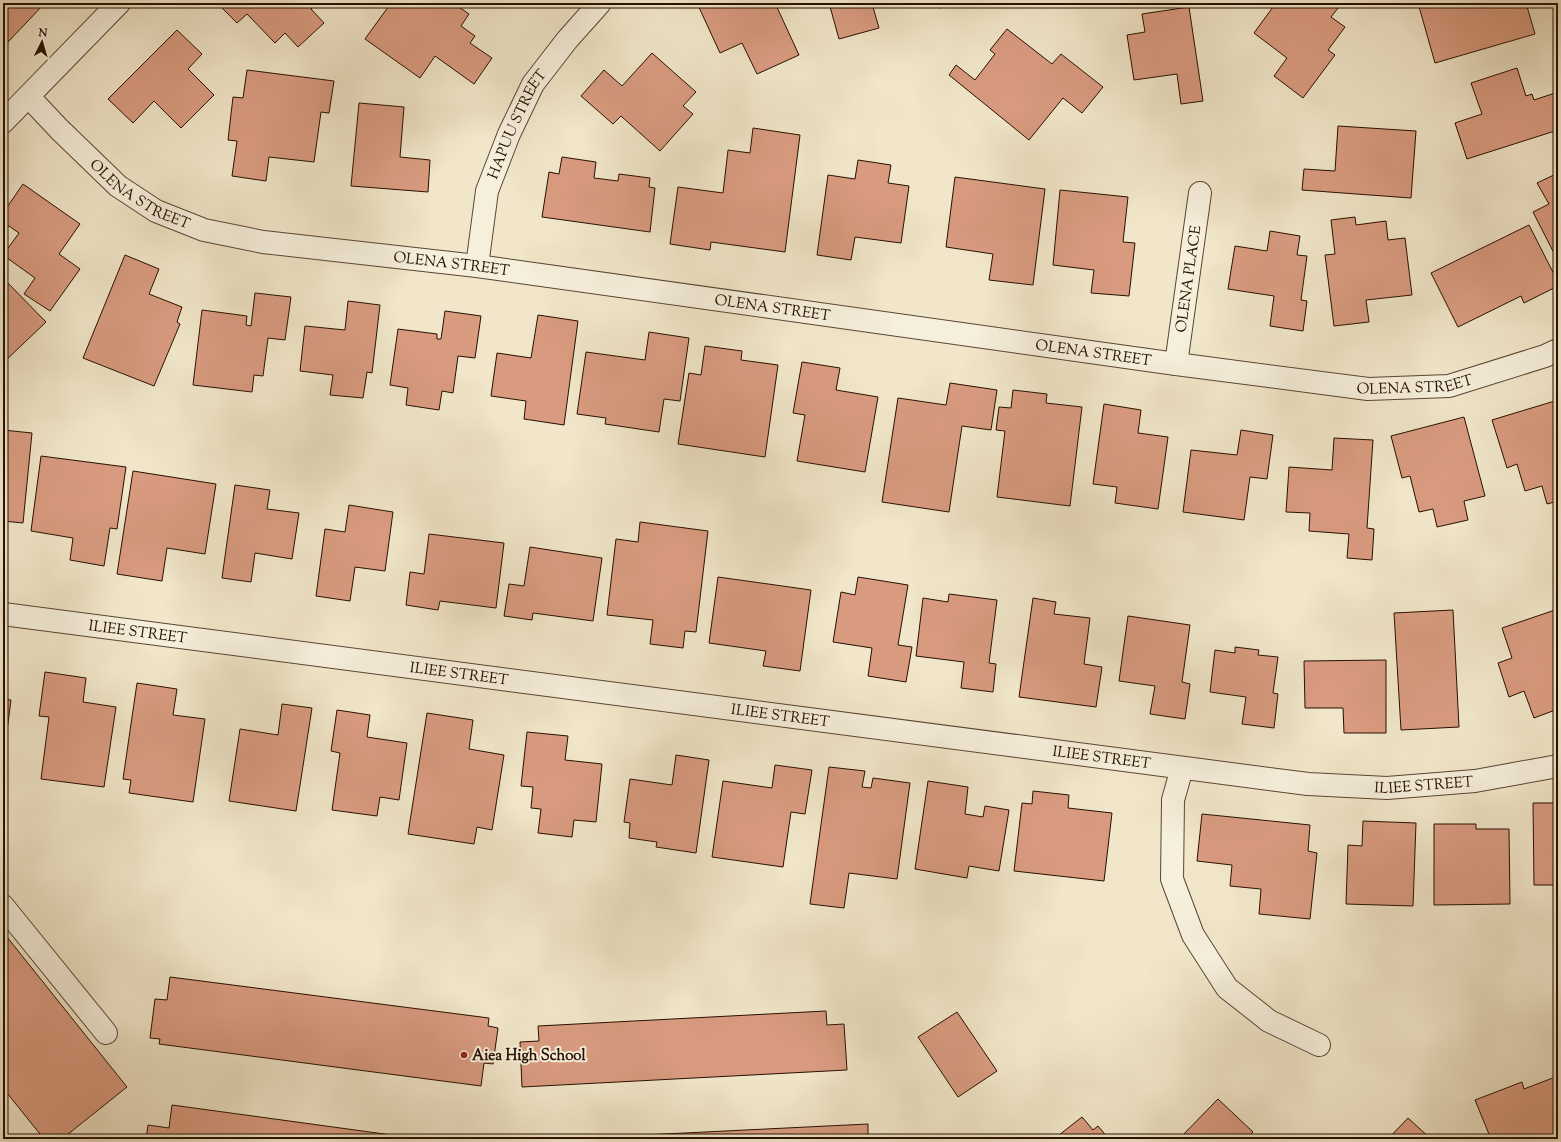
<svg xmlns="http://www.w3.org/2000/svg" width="1561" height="1142" viewBox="0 0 1561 1142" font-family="'Sorts Mill Goudy',serif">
<rect width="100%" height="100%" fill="#f1e6c9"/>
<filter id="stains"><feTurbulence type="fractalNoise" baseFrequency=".005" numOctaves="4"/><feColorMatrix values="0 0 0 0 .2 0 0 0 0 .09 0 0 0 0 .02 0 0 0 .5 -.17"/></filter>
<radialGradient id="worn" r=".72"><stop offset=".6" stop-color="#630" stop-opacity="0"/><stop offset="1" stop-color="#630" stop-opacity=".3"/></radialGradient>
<g fill="#d99b80" stroke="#270f00">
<path d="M3,3H44V4L8,42L3,37Z"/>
<path d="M217,3H318L311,9L324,23L298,47L285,33L275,43L247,14L237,23Z"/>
<path d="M391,3H453L469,14L461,26L475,36L470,43L492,58L474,84L435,56L420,78L365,39Z"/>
<path d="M697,3H735L737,6L743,3H775L799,55L757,74L742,43L720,53Z"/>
<path d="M829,3H888L873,7L879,28L839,39Z"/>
<path d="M938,3H957L939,8Z"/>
<path d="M1276,3H1342L1331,17L1345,27L1328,50L1335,55L1303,98L1274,76L1287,58L1254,33Z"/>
<path d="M1418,3H1526L1535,34L1435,63Z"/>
<path d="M1189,7L1203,101L1181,104L1177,74L1134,80L1127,35L1145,32L1142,14Z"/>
<path d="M1007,29L1052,64L1061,54L1103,87L1082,113L1063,98L1029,140L949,75L956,65L975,80L995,54L990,50Z"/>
<path d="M177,30L202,54L188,69L214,95L181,128L154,101L133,123L108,99Z"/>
<path d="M652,53L696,92L683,106L693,114L660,151L621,116L613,124L581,96L604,70L622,86Z"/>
<path d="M1517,68L1526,96L1532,94L1534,100L1558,92V130L1467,159L1455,123L1482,114L1471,83Z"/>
<path d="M247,70L334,81L329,113L321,112L314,162L269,157L266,181L232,176L237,141L228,140L233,97L243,98Z"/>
<path d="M359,103L404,107L400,157L430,160L428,192L351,186Z"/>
<path d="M1338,126L1416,131L1411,198L1302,190L1304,169L1335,171Z"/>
<path d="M753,128L800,135L785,252L711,242L710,250L670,244L678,187L723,193L728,150L750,153Z"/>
<path d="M562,157L596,162L594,178L618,181L619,174L650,178L649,187L655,188L650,232L542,217L549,172L559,174Z"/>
<path d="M858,160L891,165L888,183L909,186L901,243L855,237L851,260L817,255L828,175L855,179Z"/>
<path d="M1558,173V261L1533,212L1549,204L1537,183Z"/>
<path d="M955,177L1045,189L1033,285L989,280L993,254L946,247Z"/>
<path d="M23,184L80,224L59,254L80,269L50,311L24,294L35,278L3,255L19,233L3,222V213Z"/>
<path d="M1060,190L1128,197L1123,242L1135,243L1129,296L1091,293L1094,270L1053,265Z"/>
<path d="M1355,217L1356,225L1386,221L1388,240L1405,238L1412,295L1366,300L1369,322L1334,326L1325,255L1335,254L1331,220Z"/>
<path d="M1529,225L1558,282V286L1524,303L1521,296L1458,327L1431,273Z"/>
<path d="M1270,231L1300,236L1297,255L1307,256L1301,300L1307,301L1303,331L1270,326L1274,296L1228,289L1235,246L1267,251Z"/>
<path d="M125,255L159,269L149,294L182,307L177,322L180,324L154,386L83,358Z"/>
<path d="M3,278L46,322L3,363Z"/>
<path d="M255,293L291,297L285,340L268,338L263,376L254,375L252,392L193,385L202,310L247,316L246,325L251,326Z"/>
<path d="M348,301L380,305L372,373L367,372L363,398L330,395L333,375L300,371L305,326L345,330Z"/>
<path d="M445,311L481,316L475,358L458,356L453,393L442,391L439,410L406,405L408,388L390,385L398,329L437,334V339H441Z"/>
<path d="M538,315L578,321L564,425L524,419L526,401L491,396L497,353L531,358Z"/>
<path d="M649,332L689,338L680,401L664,399L659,432L605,424L606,418L577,414L586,352L645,360Z"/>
<path d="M705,346L742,351L741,360L778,365L765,457L678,444L689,373L701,375Z"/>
<path d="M802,362L840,368L836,390L878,397L865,472L797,461L805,415L793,413Z"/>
<path d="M950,383L997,390L991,430L962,426L949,512L882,502L898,398L946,405Z"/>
<path d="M1013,390L1047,394L1046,403L1082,407L1070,506L997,497L1005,431L996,430L999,407L1011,408Z"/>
<path d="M1558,400V501L1547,504L1542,486L1525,491L1517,464L1507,468L1492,420Z"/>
<path d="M1104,404L1141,410L1138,433L1168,437L1158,509L1115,503L1117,487L1093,484Z"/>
<path d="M1464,417L1485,496L1464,501L1468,520L1437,527L1433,509L1419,512L1410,476L1402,478L1391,436Z"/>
<path d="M3,430L32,433L23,523L3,521Z"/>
<path d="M1241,430L1273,435L1267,479L1250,477L1244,520L1183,512L1191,450L1237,455Z"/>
<path d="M1334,438L1373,440L1367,528L1374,529L1372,560L1347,558L1349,534L1309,531L1310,513L1286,512L1289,467L1332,470Z"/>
<path d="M41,456L126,467L117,529L110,528L104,566L70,560L73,538L31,531Z"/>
<path d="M133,471L216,484L205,554L167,548L162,581L117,574Z"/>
<path d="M235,485L270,490L267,509L299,513L292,559L255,553L251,582L222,578Z"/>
<path d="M349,505L393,512L385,571L355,567L350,601L316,596L325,529L345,532Z"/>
<path d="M640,522L708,531L696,632L685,631L683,648L650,644L653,620L607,615L616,539L638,542Z"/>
<path d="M429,534L504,543L496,608L440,601L438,610L406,605L410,572L424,574Z"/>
<path d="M530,547L602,558L593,621L533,613L532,620L504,616L509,584L524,586Z"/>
<path d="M718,577L811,590L800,671L763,666L766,651L709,643Z"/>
<path d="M858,577L908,585L898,645L912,647L906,682L868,676L872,648L833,642L841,592L855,595Z"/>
<path d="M949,594L997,600L989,663L996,664L993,692L961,688L964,662L916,656L923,598L948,602Z"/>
<path d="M1033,598L1056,602L1054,614L1090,618L1084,664L1102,667L1096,707L1019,697Z"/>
<path d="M1558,609V709L1534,718L1524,691L1509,697L1498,663L1512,658L1502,628Z"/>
<path d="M1453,610L1459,727L1401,730L1394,613Z"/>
<path d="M1128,616L1190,625L1182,682L1190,684L1185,719L1150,714L1155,686L1119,681Z"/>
<path d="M1235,647L1259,650L1258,655L1278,657L1273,693L1278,694L1274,728L1242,724L1246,697L1210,692L1215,650L1235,653Z"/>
<path d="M1386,660V733H1344L1343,708H1305L1304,661Z"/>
<path d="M45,672L86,678L83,702L116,707L104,787L41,779L49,717L39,716Z"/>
<path d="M137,683L177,689L173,715L205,719L193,802L129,793L131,780L123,779Z"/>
<path d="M3,699L11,700L3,762Z"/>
<path d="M282,704L312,708L296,811L229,801L240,729L278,735Z"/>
<path d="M337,710L370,715L367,737L407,743L399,800L380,797L377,816L332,810L340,753L331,751Z"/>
<path d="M427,713L473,720L469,749L504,755L492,830L477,827L474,844L408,834Z"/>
<path d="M527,732L568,736L565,760L602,764L596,822L574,820L572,837L538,833L541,809L531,808L533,787L521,786Z"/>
<path d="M676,755L709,760L696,853L656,847L657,842L629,838L630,823L624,822L630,779L672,785Z"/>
<path d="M775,765L812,770L805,814L791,812L783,867L712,857L723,781L772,788Z"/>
<path d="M829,767L865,771L862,787L871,788L873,778L910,783L897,879L849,873L844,908L810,904Z"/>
<path d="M928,781L968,787L965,814L983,817L985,806L1009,810L999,871L969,866L967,878L915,869Z"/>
<path d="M1033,791L1069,795L1068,808L1112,813L1104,881L1014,871L1022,803L1032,804Z"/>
<path d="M1533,803H1558V885H1534Z"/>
<path d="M1202,814L1310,825L1308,851L1317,853L1310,919L1259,914L1261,889L1230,886L1232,865L1197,861Z"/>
<path d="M1363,821L1416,823L1413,906L1346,904L1348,845L1362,846Z"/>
<path d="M1434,824H1476V829H1509L1510,904L1434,905Z"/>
<path d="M3,932L127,1087L62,1139H44L3,1088Z"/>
<path d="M170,977L489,1018L488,1026L498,1028L493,1064L484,1063L481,1086L159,1044L160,1039L150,1038L155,999L167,1000Z"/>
<path d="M826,1011L827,1025L844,1024L847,1070L522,1087L520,1042L539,1041L538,1026Z"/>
<path d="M957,1012L997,1071L958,1097L918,1037Z"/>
<path d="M1558,1076V1139H1531L1529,1135L1519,1139H1491L1475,1100L1522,1082L1524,1089Z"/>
<path d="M1218,1099L1253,1132L1246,1139H1179Z"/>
<path d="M172,1105L421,1139H146L148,1125L169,1128Z"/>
<path d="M1082,1117L1093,1130L1098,1126L1109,1139H1054Z"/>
<path d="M1408,1118L1431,1139H1388Z"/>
<path d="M868,1124V1139H562Z"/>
</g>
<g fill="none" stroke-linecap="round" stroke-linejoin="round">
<g stroke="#5a4532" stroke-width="24">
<g id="minor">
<path id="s1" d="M29,97L59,129L118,186L156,211L204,230L263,242L477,266L1176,364L1368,389L1449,386L1545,356L1558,350"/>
<path d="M3,122L119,3"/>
<path id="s2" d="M477,266L487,191L509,134L533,84L567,40L600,3"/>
<path id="s3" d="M1176,364L1200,193"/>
<path id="s4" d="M3,614L1308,784L1387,788L1475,781L1558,766"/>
<path d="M1182,768L1173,800L1172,879L1193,935L1227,988L1269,1021L1319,1045"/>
<path d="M3,906L106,1033"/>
</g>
</g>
<use href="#minor" stroke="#f6efdc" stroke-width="22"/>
</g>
<circle fill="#8f2418" stroke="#f6efdc" stroke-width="1.5" cx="464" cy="1055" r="4"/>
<g text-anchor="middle" stroke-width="4" stroke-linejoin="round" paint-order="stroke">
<g font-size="15" fill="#270f00" stroke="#f6efdc">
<text dy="5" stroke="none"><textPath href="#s2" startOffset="149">HAPUU STREET</textPath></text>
<text dy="5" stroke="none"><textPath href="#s1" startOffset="149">OLENA STREET</textPath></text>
<text dy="5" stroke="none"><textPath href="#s1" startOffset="473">OLENA STREET</textPath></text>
<text dy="5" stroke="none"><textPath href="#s3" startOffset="86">OLENA PLACE</textPath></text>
<text dy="5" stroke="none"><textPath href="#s1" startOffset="797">OLENA STREET</textPath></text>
<text dy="5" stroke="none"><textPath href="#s1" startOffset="1121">OLENA STREET</textPath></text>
<text dy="5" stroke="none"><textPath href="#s1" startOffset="1445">OLENA STREET</textPath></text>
<text dy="5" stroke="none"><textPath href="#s4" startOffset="136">ILIEE STREET</textPath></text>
<text dy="5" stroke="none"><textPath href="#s4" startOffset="460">ILIEE STREET</textPath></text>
<text dy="5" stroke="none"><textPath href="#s4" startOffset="784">ILIEE STREET</textPath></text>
<text dy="5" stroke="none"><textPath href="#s4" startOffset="1108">ILIEE STREET</textPath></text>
<text dy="5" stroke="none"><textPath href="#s4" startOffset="1432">ILIEE STREET</textPath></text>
</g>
<g font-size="15" font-weight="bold" fill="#270f00" stroke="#f6efdc" text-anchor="start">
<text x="472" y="1060">Aiea High School</text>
</g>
</g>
<rect width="1561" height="1142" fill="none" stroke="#f1e6c9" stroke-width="16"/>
<rect x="4" y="4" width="1553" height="1134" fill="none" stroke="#270f00" stroke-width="2"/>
<rect x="8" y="8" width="1545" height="1126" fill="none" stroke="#270f00"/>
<g transform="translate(42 42) rotate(5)" stroke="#f6efdc" stroke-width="3" paint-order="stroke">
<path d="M0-3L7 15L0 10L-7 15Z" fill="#270f00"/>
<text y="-6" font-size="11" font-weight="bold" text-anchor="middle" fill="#270f00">N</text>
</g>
<rect width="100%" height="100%" filter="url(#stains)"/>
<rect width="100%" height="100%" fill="url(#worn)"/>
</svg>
